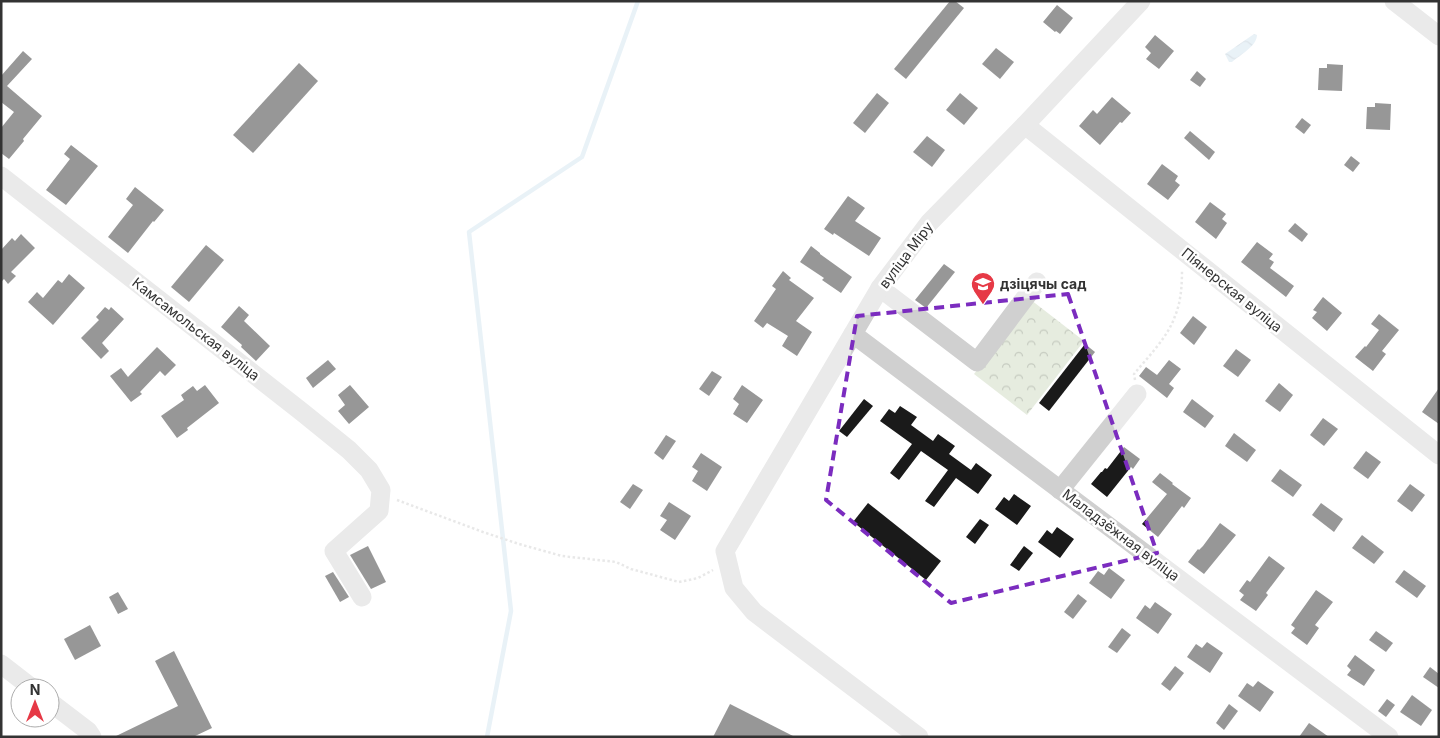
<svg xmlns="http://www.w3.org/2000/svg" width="1440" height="738" viewBox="0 0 1440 738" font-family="Inter,sans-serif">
<defs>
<pattern id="park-crowns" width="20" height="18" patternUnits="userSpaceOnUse" patternTransform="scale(1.25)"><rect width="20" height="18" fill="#e6ecdf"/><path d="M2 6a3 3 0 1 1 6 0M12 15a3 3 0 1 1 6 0" fill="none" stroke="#c6cbc0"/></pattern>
<pattern id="water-waves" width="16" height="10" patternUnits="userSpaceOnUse" patternTransform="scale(1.25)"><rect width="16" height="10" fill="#cfe2ee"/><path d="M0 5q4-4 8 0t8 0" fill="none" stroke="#b2c2cd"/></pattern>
</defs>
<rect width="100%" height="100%" fill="#fff"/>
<path fill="url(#park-crowns)" d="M1031,300L1084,341L1027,415L974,374Z"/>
<path fill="url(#water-waves)" d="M1254,34L1257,35C1257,46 1240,55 1232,62H1229L1225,54Z"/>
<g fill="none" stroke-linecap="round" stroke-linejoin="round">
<path stroke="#cfe2ee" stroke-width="4.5" d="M487,737L511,611L469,232L582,157L638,1"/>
</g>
<g fill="#1a1a1a">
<path d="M950,1H955L964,8L906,79L894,69Z"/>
<path d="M1057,5L1073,18L1060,34L1056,31L1055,32L1043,22Z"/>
<path d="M1155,35L1174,51L1159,69L1146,59L1151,53L1145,47Z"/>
<path d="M996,48L1014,62L1000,79L982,64Z"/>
<path d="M23,51L32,59L7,86L42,116L23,139L24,141L9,159L1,153V128L14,112L1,102V76Z"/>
<path d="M299,63L318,81L253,153L233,135Z"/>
<path d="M1327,64L1343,65L1342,91L1318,90L1319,68H1327Z"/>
<path d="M1197,71L1206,79L1200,87L1190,80Z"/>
<path d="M877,93L889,103L865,133L853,123Z"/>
<path d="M960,93L978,108L964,125L946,110Z"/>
<path d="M1112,97L1131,113L1122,123L1120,122L1100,145L1079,126L1093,110L1097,114Z"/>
<path d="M1375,103L1391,104L1390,130L1366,129L1367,107H1375Z"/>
<path d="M1302,118L1311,125L1304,134L1295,127Z"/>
<path d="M1190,131L1215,152L1209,160L1184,138Z"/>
<path d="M927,136L945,150L932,167L913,152Z"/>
<path d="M71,145L98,166L66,205L46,190L70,159L64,154Z"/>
<path d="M1351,156L1360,163L1353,172L1344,165Z"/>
<path d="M1162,164L1178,176L1175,181L1180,185L1168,200L1147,184Z"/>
<path d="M135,187L164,210L154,222L153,221L128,253L108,237L133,205L126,199Z"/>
<path d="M848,196L865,208L855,221L881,238L869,256L834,233L833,235L824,229Z"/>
<path d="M1210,202L1226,214L1222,219L1227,223L1216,239L1195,222Z"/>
<path d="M1295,223L1308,234L1302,242L1288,231Z"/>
<path d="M21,234L35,248L11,272L16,276L8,284L4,279L1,282V250L12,238L15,241Z"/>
<path d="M1257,242L1273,254L1269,259L1274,262L1270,268L1294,286L1286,297L1241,262Z"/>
<path d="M206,245L224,260L189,302L171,287Z"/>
<path d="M811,246L820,253V254L852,277L841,293L822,280L824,278L800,262Z"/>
<path d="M944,264L955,272L926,308L915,300Z"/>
<path d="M783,271L791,278L789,280L814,298L796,321L812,332L797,356L782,346L788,336L767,323L763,328L754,321L776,289L772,286Z"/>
<path d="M69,274L85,288L53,325L28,302L37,292L43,298L58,280L62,283Z"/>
<path d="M1323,297L1342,313L1327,331L1312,318L1317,312L1313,310Z"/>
<path d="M239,306L249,315L244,321L270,346L256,361L241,347L242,345L221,327Z"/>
<path d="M105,307L109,310L111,307L124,319L102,343L109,351L101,359L81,338L99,320L96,317Z"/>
<path d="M1379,314L1399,330L1382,351L1386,354L1373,371L1355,357L1365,346L1366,347L1379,330L1371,324Z"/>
<path d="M1193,316L1207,327L1194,345L1180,333Z"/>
<path d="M1085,344L1095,352L1049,411L1039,403Z"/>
<path d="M157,347L176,365L165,376L160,371L140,392L142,394L131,402L110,376L121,368L128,377Z"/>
<path d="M1236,349L1251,360L1238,377L1223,366Z"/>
<path d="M328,360L336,369L313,388L306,378Z"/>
<path d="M1169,360L1181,369L1169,384L1174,388L1167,398L1139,376L1146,367L1157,375Z"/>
<path d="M712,371L722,377L709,396L699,389Z"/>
<path d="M1279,383L1293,395L1280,412L1265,401Z"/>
<path d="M205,385L219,403L187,428L188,430L177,438L161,416L184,400L181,395L193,386L197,391Z"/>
<path d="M350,385L369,407L349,424L338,411L345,405L338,395Z"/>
<path d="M742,385L763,400L747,423L733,414L739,404L733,399Z"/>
<path d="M1439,388V424L1422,412Z"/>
<path d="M864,399L873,406L847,437L839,431Z"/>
<path d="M1192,399L1214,416L1205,428L1183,412Z"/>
<path d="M900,406L917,417L911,425L933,441L938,434L955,446L949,454L971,470L976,463L992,475L978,494L956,478L934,507L925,501L948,470L921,451L899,480L890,473L912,444L880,421L889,409L895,413Z"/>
<path d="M1323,418L1338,429L1324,446L1310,435Z"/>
<path d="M1234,433L1256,450L1247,462L1225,446Z"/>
<path d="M666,435L676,441L663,460L654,453Z"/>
<path d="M1124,447L1140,459L1133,469L1131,467L1107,497L1091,484L1101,472H1102L1105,468L1107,469Z"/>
<path d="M1366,451L1381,462L1368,479L1353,468Z"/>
<path d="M701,453L722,467L707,491L692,481L698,471L692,467Z"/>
<path d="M1280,469L1302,485L1293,497L1271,481Z"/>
<path d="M1160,473L1173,483L1172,484L1191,498L1184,508L1182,506L1158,537L1142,524L1167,494L1152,482Z"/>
<path d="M633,484L643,490L630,509L620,502Z"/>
<path d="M1410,484L1425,495L1412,512L1397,501Z"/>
<path d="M1014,494L1031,506L1017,525L995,509L1004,497L1009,501Z"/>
<path d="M669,502L691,516L675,540L660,530L667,520L660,516Z"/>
<path d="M868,503L941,561L926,580L853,522Z"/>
<path d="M1321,503L1343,519L1334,532L1312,515Z"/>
<path d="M980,519L989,525L975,544L966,537Z"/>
<path d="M1220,523L1236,535L1204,574L1188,562L1198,549L1199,550L1203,546Z"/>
<path d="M1057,527L1074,539L1060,558L1038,542L1047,530L1052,534Z"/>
<path d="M1362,535L1384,552L1374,564L1352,548Z"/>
<path d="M368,546L386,582L371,589L350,555Z"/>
<path d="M1024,546L1033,553L1019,571L1010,565Z"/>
<path d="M1269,556L1285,568L1266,593L1268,595L1256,611L1240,600L1244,595L1239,591L1247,580L1250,582Z"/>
<path d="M1109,568L1125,580L1111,599L1089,583L1098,571L1104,575Z"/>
<path d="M1404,570L1426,586L1417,598L1395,582Z"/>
<path d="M333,572L349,597L340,602L325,576Z"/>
<path d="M1316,590L1333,602L1315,625L1319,628L1307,645L1291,633L1295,628L1291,625Z"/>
<path d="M118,592L128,609L118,614L109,597Z"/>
<path d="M1078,594L1087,601L1073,619L1064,612Z"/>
<path d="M1155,602L1172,614L1158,634L1136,618L1145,605L1150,609Z"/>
<path d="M90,625L101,646L75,660L64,639Z"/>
<path d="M1122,628L1131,635L1117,653L1108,647Z"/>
<path d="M1376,631L1393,643L1386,652L1369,640Z"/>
<path d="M1207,642L1223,653L1210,673L1187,657L1196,644L1202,648Z"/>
<path d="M174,651L212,728L193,737H114L178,706L155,661Z"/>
<path d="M1355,655L1375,670L1364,686L1347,675L1351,670L1347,666Z"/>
<path d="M1175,666L1184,673L1170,691L1161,684Z"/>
<path d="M1430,667L1439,674V688L1423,677Z"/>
<path d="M1258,681L1274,692L1260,712L1238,696L1247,683L1253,687Z"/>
<path d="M1412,695L1432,710L1421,726L1400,712Z"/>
<path d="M1387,699L1395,705L1386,717L1378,711Z"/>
<path d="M730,704L795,737H713Z"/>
<path d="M1229,704L1238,711L1224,730L1216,723Z"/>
<path d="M1309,723L1329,737H1299Z"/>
</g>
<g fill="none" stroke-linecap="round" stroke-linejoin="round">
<g stroke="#cdcdcd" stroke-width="2.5" stroke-dasharray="2.5 2.5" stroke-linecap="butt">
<path d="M1135,380L1134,374C1148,357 1168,337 1175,316C1181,302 1182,285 1182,270"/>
<path d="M397,500L483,532L519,544L562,556L616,562L631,569L679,582L698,578L713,570"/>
</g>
<g stroke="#d0d0d0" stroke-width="19">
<path d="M1394,1L1439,36"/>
<path d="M1025,125L1439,455"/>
<path d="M1,176L302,412L349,450L369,470L381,490L379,511L334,551L362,597"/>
<path d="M880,288L977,362L1037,282"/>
<path d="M853,334L1389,737"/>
<path d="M1060,490L1137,394"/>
<path d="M1,664L32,688"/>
<path d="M50,702L88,731L92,737"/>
<path d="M919,737L754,612L734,588L725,551L880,288L929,223L1025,125L1141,1"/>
</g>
</g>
<path d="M0 0H1440V738H0ZM1068,294L1157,553L951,603L826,500L857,316Z" fill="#fff" fill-opacity=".55" fill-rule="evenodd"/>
<path fill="none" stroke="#7b2cbf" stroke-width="4" stroke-dasharray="10 6" stroke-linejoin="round" d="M1068,294L1157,553L951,603L826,500L857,316Z"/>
<defs>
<g id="school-pin" transform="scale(1.25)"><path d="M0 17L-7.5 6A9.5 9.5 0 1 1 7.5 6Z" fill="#e63946" stroke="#fff"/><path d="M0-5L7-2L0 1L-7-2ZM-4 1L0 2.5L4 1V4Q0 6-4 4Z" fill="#fff"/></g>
</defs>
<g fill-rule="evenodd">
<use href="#school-pin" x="983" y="284"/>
</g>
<g text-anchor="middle" stroke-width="5" stroke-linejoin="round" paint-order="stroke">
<g font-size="14" fill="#333" stroke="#fff">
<text transform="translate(906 255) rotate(-53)" y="5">вуліца Міру</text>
<text transform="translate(1232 290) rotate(39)" y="5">Піянерская вуліца</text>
<text transform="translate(196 329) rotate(38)" y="5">Камсамольская вуліца</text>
<text transform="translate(1121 535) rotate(37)" y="5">Маладзёжная вуліца</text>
</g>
<g font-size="14" font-weight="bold" fill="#333" stroke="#fff" text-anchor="start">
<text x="1000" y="289">дзіцячы сад</text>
</g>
</g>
<rect width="1440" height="738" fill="none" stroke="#333333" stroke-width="5"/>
<g transform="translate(35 703)"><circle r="24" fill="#ffffff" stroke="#adadad"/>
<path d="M0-4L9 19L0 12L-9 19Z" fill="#e63946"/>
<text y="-8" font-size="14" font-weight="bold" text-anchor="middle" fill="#333333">N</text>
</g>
</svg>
